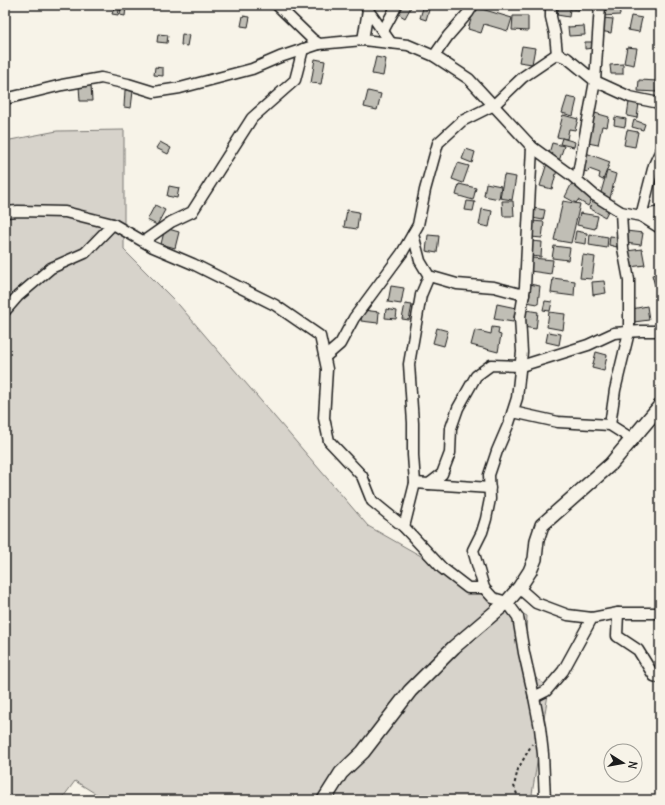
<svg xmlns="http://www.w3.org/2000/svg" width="665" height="805" viewBox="0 0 665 805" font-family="Delius,sans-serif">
<rect width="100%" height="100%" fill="#f7f3e8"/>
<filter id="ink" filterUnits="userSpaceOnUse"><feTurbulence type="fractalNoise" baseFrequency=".025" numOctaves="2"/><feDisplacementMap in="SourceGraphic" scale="8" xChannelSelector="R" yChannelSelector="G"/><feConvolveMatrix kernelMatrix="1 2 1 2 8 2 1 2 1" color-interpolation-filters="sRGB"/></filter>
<g filter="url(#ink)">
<path fill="#d7d3cb" stroke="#7a7874" d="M124,130V250L179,305L368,526L527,616L523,668L549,688L532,794L549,800H106L75,781L61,800H5V141L57,131Z"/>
<g fill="#c0beb5" stroke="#1c1c1c">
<path d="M115,5H120L118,15L112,14Z"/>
<path d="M399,5H412L405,18L395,12Z"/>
<path d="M559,5H580L579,10L570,9L569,17L557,15Z"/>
<path d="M601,5H619L620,15L602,16Z"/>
<path d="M121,6L126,7L125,16L120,15Z"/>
<path d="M475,7L512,18L508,31L484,24L481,33L468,29Z"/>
<path d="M423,8L429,10L426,20L420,18Z"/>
<path d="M243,16L250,17L248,27L241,26Z"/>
<path d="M513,16H528V31L512,30Z"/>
<path d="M631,16L642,18L639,32L628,30Z"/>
<path d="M603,18L613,19L611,33L600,31Z"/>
<path d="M584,26L585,35L569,36L568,27Z"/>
<path d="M158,34L168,35L167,43L157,42Z"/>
<path d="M182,34L189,35L187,46L181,45Z"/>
<path d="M585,42H593V48L585,49Z"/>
<path d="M522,46L535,48L532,64L519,62Z"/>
<path d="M627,47L637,48L634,65L624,63Z"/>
<path d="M376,57L386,59L383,76L372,74Z"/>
<path d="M315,59L325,61L321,84L311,83Z"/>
<path d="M623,64V74H611L610,65Z"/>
<path d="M155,67L163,68V76L154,75Z"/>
<path d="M639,80L658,81L657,92L638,91Z"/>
<path d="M91,85L92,101H80L79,86Z"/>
<path d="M125,90L133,91L131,108L124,107Z"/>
<path d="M368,91L381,94L377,110L364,107Z"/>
<path d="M567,97L577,99L573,116L562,113Z"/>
<path d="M629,102L639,103L637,118L627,116Z"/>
<path d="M595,113L609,117L607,127L602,126L598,145L588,143Z"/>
<path d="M563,115L578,119L575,130L569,129L567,139L557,137Z"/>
<path d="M615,117L626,119L625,127L614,125Z"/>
<path d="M634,120L645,124L643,130L632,127Z"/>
<path d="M627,130L638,132L635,147L624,145Z"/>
<path d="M562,138L575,142L574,147L560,144Z"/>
<path d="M160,142L171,148L168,154L156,148Z"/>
<path d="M552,143L564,146L559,161L548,157Z"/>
<path d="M466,149L475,152L472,163L462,159Z"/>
<path d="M586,153L610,162L603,180L599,178L600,173L589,169L588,172L580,170Z"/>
<path d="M458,163L469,166L463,183L452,179Z"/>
<path d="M547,163L558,166L552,189L540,186Z"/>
<path d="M657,164H660V181L653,179Z"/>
<path d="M607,171L616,174L610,198L600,196Z"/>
<path d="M504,175L516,177L512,200L500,198Z"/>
<path d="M486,183L501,186L499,199L484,196Z"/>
<path d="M572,183L594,195L588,206L578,200L576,203L565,197Z"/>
<path d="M459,184L476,188L473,200L456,195Z"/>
<path d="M169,186L179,188L177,198L167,196Z"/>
<path d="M594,200L609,209L605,217L589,208Z"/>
<path d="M467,201L475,202L473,211L465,210Z"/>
<path d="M502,201H513L514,216H503Z"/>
<path d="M563,201L580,204L571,243L554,240Z"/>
<path d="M155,205L165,210L157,225L147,220Z"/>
<path d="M533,208L545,210L543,220L532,218Z"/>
<path d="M482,209L492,211L489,227L479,225Z"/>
<path d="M347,210L359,212L357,229L344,227Z"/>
<path d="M580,213L598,216L595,229L577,225Z"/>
<path d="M532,221L544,222L542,238L531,237Z"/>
<path d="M165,228L179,232L175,248L161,244Z"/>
<path d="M576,231L587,233L586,244L574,242Z"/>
<path d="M626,231L643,233L641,245L625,243Z"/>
<path d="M590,234L608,237L607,248L589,245Z"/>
<path d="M428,235L439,236L437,253L426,251Z"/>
<path d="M610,236L619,237L617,247L609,245Z"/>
<path d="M531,241L542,242L541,257L530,256Z"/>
<path d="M554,246L570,248L568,260L552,258Z"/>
<path d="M642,249L645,265L630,267L627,251Z"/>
<path d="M583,255L595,257L592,279L580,278Z"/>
<path d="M532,258L553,260L551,274L530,271Z"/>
<path d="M660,273V292L657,293L652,275Z"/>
<path d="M553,278L575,281L574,296L551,293Z"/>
<path d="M604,281L606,293L593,295L592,282Z"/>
<path d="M529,284L540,286L538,304L526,302Z"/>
<path d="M391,286L404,288L401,304L388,302Z"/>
<path d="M545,301L552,302L550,311L543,310Z"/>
<path d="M405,304L412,305L409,320L402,319Z"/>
<path d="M497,304L516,308L513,322L494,319Z"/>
<path d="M647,306L649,320L634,322L632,309Z"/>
<path d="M386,309L397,311L396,319L385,318Z"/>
<path d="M363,310L379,312L378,323L361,321Z"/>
<path d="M526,310L538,312L536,329L523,327Z"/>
<path d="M549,312L565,314L563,330L547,327Z"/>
<path d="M492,327L499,328L498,334L501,335L498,352L471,345L475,330L491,334Z"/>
<path d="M437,328L448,331L444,346L433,343Z"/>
<path d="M548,332L561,334L559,345L546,342Z"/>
<path d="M596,352L607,355L604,371L592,368Z"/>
</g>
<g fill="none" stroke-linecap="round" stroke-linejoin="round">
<g stroke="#1c1c1c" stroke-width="13">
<g id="minor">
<path d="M277,5L312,39L319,44L363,40L408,45L434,56L469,79L532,147L572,176L594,195L621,212L641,216L660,228"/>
<path d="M369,5L368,10L391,43"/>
<path d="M551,5V17L555,34L557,54L567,58L595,81L630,97L659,103L660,106"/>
<path d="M383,31L397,5"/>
<path d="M363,40L368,10L367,8"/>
<path d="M434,56L448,36L468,13L473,5"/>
<path d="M5,99L62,85L101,78L128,84L154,92L180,88L252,69L280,57L319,44"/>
<path d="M532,147L525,287L520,317L522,352L517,398L509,423L497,451L489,475L490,499L486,519L482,532L473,550L484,588L493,598L507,602L518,617L524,653L534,697L540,728L543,754L545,800"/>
<path d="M660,152L654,165L641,216L660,212"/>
<path d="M577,179L595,81L600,5"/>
<path d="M5,212L18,211L65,212L113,224L153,247L193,264L275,305L320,336L327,369L324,418L329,441L362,476L372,501L404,527L442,568L468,588H484"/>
<path d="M413,234L420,261L429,276L457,284L494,287L524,295"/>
<path d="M144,241L171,222L192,212L252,118L295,80L303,49"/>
<path d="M5,311L18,296L51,268L85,253L113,224"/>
<path d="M325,357L340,344L354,318L402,253L418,225L425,190L438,143L462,121L494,105L523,77L557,54"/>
<path d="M513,412L558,422L610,425L632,439"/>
<path d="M610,425L615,390L629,332V280L623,248L621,212"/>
<path d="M415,483L429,484L442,474L450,453L451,428L458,408L476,376L491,365L521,366L588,345L614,333L641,331H660"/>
<path d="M429,484L490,488"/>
<path d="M404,527L415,483L413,455V423L409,364L421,295L429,276"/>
<path d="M519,588L536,603L568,615L592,618L618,613H660"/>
<path d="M618,613L617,636L638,650L654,676L660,678"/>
<path d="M534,697L546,691L563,671L592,618"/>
</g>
</g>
<g stroke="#1c1c1c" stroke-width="16">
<path id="tertiary" d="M324,800L341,773L363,752L410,691L454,647L507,602L519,588L530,571L535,559L537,540L542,525L611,464L660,406"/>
</g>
<path stroke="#1c1c1c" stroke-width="2" stroke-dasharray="3 3" stroke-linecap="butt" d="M519,800L514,786L518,769L532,744"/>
<use href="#minor" stroke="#f7f3e8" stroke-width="10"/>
<use href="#tertiary" stroke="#f7f3e8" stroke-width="13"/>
</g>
</g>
<rect width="665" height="805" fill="none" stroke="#f7f3e8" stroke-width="20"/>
<rect x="10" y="10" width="645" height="785" fill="none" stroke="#1c1c1c" stroke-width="1.5" filter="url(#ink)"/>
<g transform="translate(623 763) rotate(101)"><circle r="19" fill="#f7f3e8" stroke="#9f9d96"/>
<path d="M0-3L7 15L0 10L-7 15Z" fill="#1c1c1c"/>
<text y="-6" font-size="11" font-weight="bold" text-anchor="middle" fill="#1c1c1c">N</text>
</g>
</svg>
